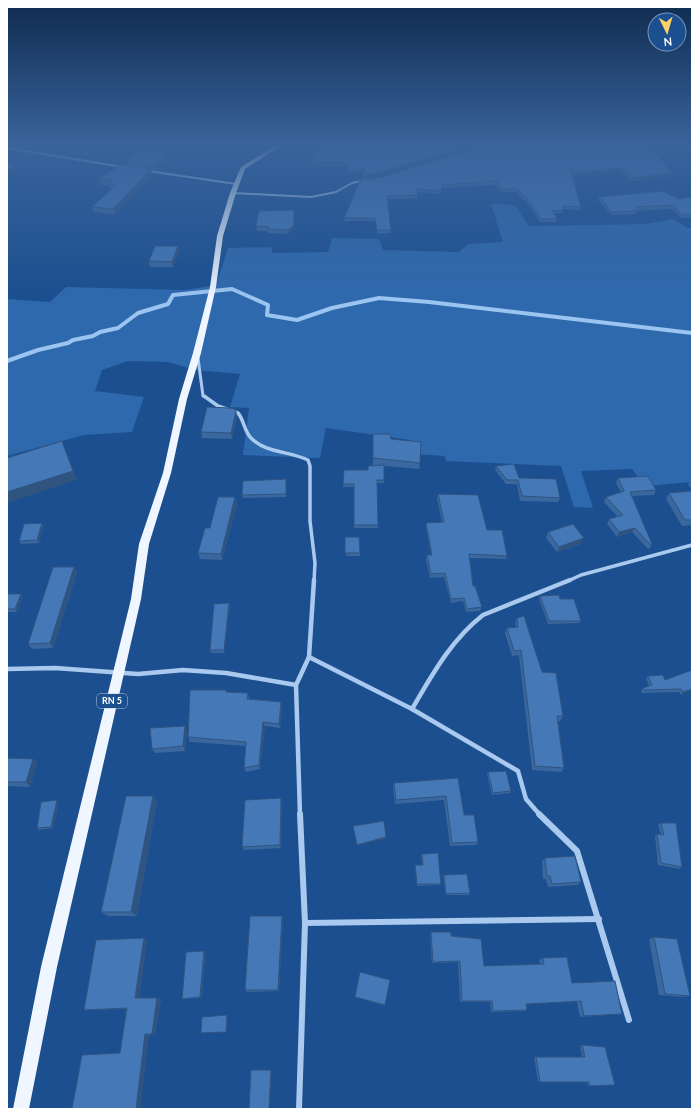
<svg xmlns="http://www.w3.org/2000/svg" width="699" height="1116" viewBox="0 0 699 1116" font-family="Lato,sans-serif">
<rect width="100%" height="100%" fill="#1b4f8f"/>
<path fill="#2e69ad" d="M491,204L515,205L529,226L646,224L673,219L688,228H692V482L645,486L632,469L581,471L593,508L574,507L561,466L446,461L445,456L414,454L410,440L326,428L320,458L243,455L249,408L230,407L240,374L195,370L168,362L128,361L102,370L95,391L144,397L132,432L84,435L7,456V299L50,302L66,287L185,290L216,285L228,248L271,247L273,253L328,252L332,238L379,239L383,250L459,252L468,244L503,242Z"/>
<g fill="none" stroke-linecap="round" stroke-linejoin="round">
<path stroke="#9cc4f0" stroke-width="4" d="M7,361L38,350L68,343L73,340L93,336L100,332L118,328L138,313L168,304L173,295L232,289L268,305L267,315L297,320L332,308L379,298L429,302L692,333"/>
<g stroke="#a9c9ee" stroke-width="2">
<path d="M267,143L277,146"/>
<path d="M7,148L123,167"/>
<path d="M457,155L490,143"/>
<path d="M148,171L236,184"/>
<path d="M233,193L311,197L336,192L352,183L367,180"/>
</g>
<path stroke="#a9c9ee" stroke-width="3" d="M198,358L203,396L205,397"/>
<g stroke="#a9c9ee" stroke-width="3.5">
<path d="M204,396L218,406L238,413C244,420 244,431 251,438C266,453 289,451 308,460L310,466V521L315,563L314,581"/>
<path d="M568,581L581,575L692,545"/>
</g>
<g stroke="#a9c9ee" stroke-width="4.5">
<path d="M309,657L412,709L518,771L526,799L540,815"/>
<path d="M7,669L55,668L138,674L183,670L226,673L296,685"/>
<path d="M412,709C432,675 451,640 483,615L570,580"/>
<path d="M300,815L296,685L309,657L314,580"/>
</g>
<g stroke="#a9c9ee" stroke-width="6">
<path d="M539,814L577,851L629,1020"/>
<path d="M305,923L599,919"/>
<path d="M299,1109L305,923L300,814"/>
</g>
<path fill="#f0f6ff" fill-rule="evenodd" d="M280,143H285L245,169L236,193L223,236L216,287L201,353L187,399L171,473L149,544L141,599L57,967L29,1109H13L41,967L131,599L139,544L163,473L179,399L193,353L210,287L217,236L230,193L241,167Z"/>
</g>
<g fill="#3a679d">
<path d="M321,143H483L456,153L379,176L362,179L363,172L348,173L347,167L313,165V161Z"/>
<path d="M490,143H668L647,144L672,176L633,181L621,171L575,175L571,171L581,207L580,210L563,209L562,213L554,214L557,218L556,222H540L525,199L523,200L517,192H501L496,185L442,188L440,194L417,192L418,198L388,199L391,230V233L377,234L375,221H344V218L381,177L458,154Z"/>
<path d="M683,143H692V152Z"/>
<path d="M166,154L167,159L156,171L151,170L152,175L115,215L94,212L92,207L111,190L109,185H101L99,179L129,166L127,160Z"/>
<path d="M599,197L678,199L692,197V218H681L673,209L637,211L636,214L612,215L598,200Z"/>
<path d="M258,213L294,229L288,234L268,233V231H257L256,226Z"/>
<path d="M178,246L179,252L173,267H150L149,261Z"/>
<path d="M236,411L237,417L232,439L202,438L201,432Z"/>
<path d="M391,439L420,463L419,469L384,466V483H377L378,528H354V487H343L344,470H368L382,465H373V440Z"/>
<path d="M496,466L519,478L560,498L558,502L520,501L517,484H506L495,470Z"/>
<path d="M618,478L656,490L654,495L632,496L652,544L650,548L648,549L632,532L617,537L607,524L609,519L618,517L604,502L606,497L621,492L616,483Z"/>
<path d="M692,478V491L688,484Z"/>
<path d="M286,482V497L243,498L242,495Z"/>
<path d="M692,491V525L682,526L666,499L669,493Z"/>
<path d="M438,494L487,530L507,556L506,559L469,558L473,586L482,607L480,611L466,612L463,601L451,603L444,577L430,578L426,559L427,555H431L426,527V523L442,522L437,498Z"/>
<path d="M237,504L222,560L200,559L198,553L210,528Z"/>
<path d="M44,526L39,543L21,544L19,541Z"/>
<path d="M548,532L581,544L557,552L546,538Z"/>
<path d="M345,537H359L360,556H346Z"/>
<path d="M74,567L77,573L53,648L32,649L28,644Z"/>
<path d="M7,594H21L23,597L17,612H7Z"/>
<path d="M540,596L560,599L581,621L579,623L548,624L539,599Z"/>
<path d="M230,606L224,653H211L210,650Z"/>
<path d="M517,618L563,716L560,721H558L564,768L561,772L532,770L519,655L512,656L505,633L507,628L516,627L515,623Z"/>
<path d="M648,676L665,680L692,690L681,695L679,692L642,693L641,691L643,688L649,686L646,678Z"/>
<path d="M226,690L227,692L248,693L249,699L281,702L282,707L280,728L265,726L260,769L246,772L244,768L246,746L190,742L188,737Z"/>
<path d="M187,730L185,751L155,753L152,749Z"/>
<path d="M7,758L33,759L37,763L30,787L7,786Z"/>
<path d="M488,772L511,791L510,793L492,795L487,774Z"/>
<path d="M458,778L464,815L478,842L476,845L450,846L444,800L395,804L393,787L394,783Z"/>
<path d="M153,796L157,801L137,916H108L101,912Z"/>
<path d="M59,802L53,828L39,830L37,828Z"/>
<path d="M282,802L281,848L244,850L242,847Z"/>
<path d="M661,823L682,867L679,869L658,865L655,836L657,834L661,835L658,825Z"/>
<path d="M422,854L441,884L440,885L417,886L415,867V865H422L421,855Z"/>
<path d="M545,858L581,882L578,885L548,887L546,879H543L542,861Z"/>
<path d="M444,875L470,893L469,895H446L443,876Z"/>
<path d="M283,918L279,991L247,992L245,990Z"/>
<path d="M431,932L451,936L484,966L540,964L539,960L543,958L572,983L622,1014L580,1017L577,1002L526,1004L527,1010L524,1011L491,1012L490,1002H460L458,962L432,963L430,934Z"/>
<path d="M654,937L690,996L683,997L659,995L649,939Z"/>
<path d="M144,938L147,940L139,998H157L161,999L155,1034L149,1035L140,1109H72L120,1053L126,1009L89,1010H84Z"/>
<path d="M204,951L205,952L202,998L184,999H182Z"/>
<path d="M360,972L385,1005V1006L355,997Z"/>
<path d="M580,1045H582L590,1086H588L587,1082L538,1081L534,1057H582Z"/>
<path d="M690,1090H692V1098Z"/>
</g>
<g fill="#305480">
<path d="M475,143H483L456,153L379,176L362,179V176Z"/>
<path d="M166,154L167,159L156,171L155,165Z"/>
<path d="M16,165L18,169L7,175V170Z"/>
<path d="M622,168L621,171L575,175L576,172Z"/>
<path d="M151,169L152,175L115,215L113,209Z"/>
<path d="M673,173L672,176L633,181L634,178Z"/>
<path d="M294,210V229L288,234V230Z"/>
<path d="M178,246L179,252L173,267L172,262Z"/>
<path d="M7,252L9,256L7,258Z"/>
<path d="M236,411L237,417L232,439L231,433Z"/>
<path d="M62,441L66,450L77,480L7,503V492Z"/>
<path d="M235,497L237,504L222,560L221,554Z"/>
<path d="M42,523L44,526L39,543L37,540Z"/>
<path d="M635,528L632,532L617,537L619,532Z"/>
<path d="M584,538L581,544L557,552L559,547Z"/>
<path d="M74,567L77,573L53,648L50,643Z"/>
<path d="M21,594L23,597L17,612L15,609Z"/>
<path d="M229,603L230,606L224,653V650Z"/>
<path d="M692,689V690L681,695L683,692Z"/>
<path d="M281,702L282,707L280,728L279,724Z"/>
<path d="M263,722L265,726L260,769L259,765Z"/>
<path d="M185,726L187,730L185,751L183,746Z"/>
<path d="M33,759L37,763L30,787L26,782Z"/>
<path d="M153,796L157,801L137,916L131,912Z"/>
<path d="M281,798L282,802L281,848L280,845Z"/>
<path d="M57,800L59,802L53,828L51,827Z"/>
<path d="M386,837V839L357,846V845Z"/>
<path d="M282,916L283,918L279,991L278,990Z"/>
<path d="M144,938L147,940L139,999L135,998Z"/>
<path d="M204,951L205,952L202,998L200,997Z"/>
<path d="M157,998L161,999L155,1034H152Z"/>
<path d="M227,1015H228L227,1032H226Z"/>
<path d="M145,1034L149,1035L140,1109H136Z"/>
<path d="M272,1069L270,1109H269L271,1070Z"/>
</g>
<g fill="#4478b7" stroke="#305480">
<path d="M321,143H475L457,150L380,172L362,176L365,169H348L347,163L313,161Z"/>
<path d="M490,143H646L673,173L634,178L622,168L576,172L569,165L581,207L563,206V210L552,211L557,218L541,219L526,196H523L517,188L502,189L497,181L442,185L441,191L417,189L418,195L387,196L391,230H377L375,218H344L360,181L381,177L458,154Z"/>
<path d="M687,143H692V148Z"/>
<path d="M143,150L166,154L155,165L127,160Z"/>
<path d="M7,163L16,165L7,170Z"/>
<path d="M121,164L151,169L113,209L92,207L116,185H109L113,180L99,179Z"/>
<path d="M663,191L678,199L692,197V214L682,215L674,205L635,207L637,211L613,212L599,197Z"/>
<path d="M294,210V225L288,230L268,229L269,227L256,226L258,213H259V211Z"/>
<path d="M155,246H178L172,262L149,261Z"/>
<path d="M207,407L230,408L235,409L236,411L231,433L201,432Z"/>
<path d="M373,434H390L391,439L421,442L420,463L373,458Z"/>
<path d="M62,441L73,471L7,492V458Z"/>
<path d="M514,464L519,478L556,479L560,498L522,496L518,480H507L496,466Z"/>
<path d="M384,465V480H377L378,525H354V484H343L344,470H368V466Z"/>
<path d="M648,476L656,490L630,492L652,544L651,545L635,528L619,532L609,519L623,515L606,497L624,491L618,478Z"/>
<path d="M286,479V494L242,495L243,481Z"/>
<path d="M692,491V520H685L669,493Z"/>
<path d="M438,494L478,495L487,530H502L507,556L469,554L473,586H475L482,607L467,609L464,598L451,599L445,573L431,574L427,555H432L426,523L444,522Z"/>
<path d="M218,497H235L221,554L198,553L205,528H210Z"/>
<path d="M42,523L37,540L19,541L24,524Z"/>
<path d="M573,524L584,538L559,547L548,532Z"/>
<path d="M345,537H359L360,553H345Z"/>
<path d="M53,567H74L50,643L28,644Z"/>
<path d="M7,594H21L15,609H7Z"/>
<path d="M559,595L560,599H574L581,621H549L540,596Z"/>
<path d="M229,603L224,650H210L214,604Z"/>
<path d="M524,616L542,672L556,673L563,716H557L564,768L535,766L521,650L514,651L507,628L518,627L517,618Z"/>
<path d="M692,670V689L683,692L681,689L644,690L643,688L652,685L648,676L663,675L665,680Z"/>
<path d="M190,690H226V692L248,693L247,699L281,702L279,724L263,722L259,765L244,768L246,742L188,737Z"/>
<path d="M185,726L183,746L152,749L150,728Z"/>
<path d="M7,758L33,759L26,782H7Z"/>
<path d="M506,771L511,791L493,793L488,772Z"/>
<path d="M458,778L464,815H474L478,842L452,843L446,796L396,800L394,783Z"/>
<path d="M126,796H153L131,912H101Z"/>
<path d="M281,798L280,845L242,847L245,800Z"/>
<path d="M57,800L51,827L37,828L41,802Z"/>
<path d="M384,821L386,837L357,845L353,826Z"/>
<path d="M661,823H676L682,867L661,863L657,834L664,835Z"/>
<path d="M438,853L441,884H417L415,865H423L422,854Z"/>
<path d="M575,856L581,882L552,884L550,876H547L545,858Z"/>
<path d="M467,874L470,893L446,894L444,875Z"/>
<path d="M250,916H282L278,990H245Z"/>
<path d="M431,932H451V936L481,939L484,966L544,964L543,958L567,957L572,983L615,981L622,1014L584,1016L581,1001L526,1004L527,1010L493,1011L492,1001H462L460,961L433,962Z"/>
<path d="M654,937L677,939L690,996L665,994Z"/>
<path d="M144,938L135,998H157L152,1034H145L136,1109H72L82,1055L120,1053L127,1008L84,1010L96,940Z"/>
<path d="M204,951L200,997L182,999L186,952Z"/>
<path d="M360,972L390,980L385,1005L355,997Z"/>
<path d="M227,1015L226,1032L201,1033L202,1017Z"/>
<path d="M582,1045L605,1047L615,1085L590,1086L589,1082H540L536,1057H585Z"/>
<path d="M251,1070H271L269,1109H249Z"/>
</g>
<linearGradient id="sky" x2="0" y2="1"><stop stop-color="#0f2b4f"/><stop offset="0.48" stop-color="#39639b"/><stop offset="1" stop-color="#39639b" stop-opacity="0"/></linearGradient>
<rect width="699" height="299" fill="url(#sky)"/>
<g text-anchor="middle" stroke-width="4" stroke-linejoin="round" paint-order="stroke">
<rect fill="#1b4f8f" stroke="#bbcadd" stroke-width="1" x="97" y="694" width="30" height="14" rx="3"/>
<g font-size="9" font-weight="bold" fill="#fff">
<text x="112" y="704">RN 5</text>
</g>
</g>
<rect width="699" height="1116" fill="none" stroke="#ffffff" stroke-width="16"/>
<g transform="translate(667 32) rotate(175)"><circle r="19" fill="#1b4f8f" stroke="#7695bc"/>
<path d="M0-3L7 15L0 10L-7 15Z" fill="#ffd166"/>
<text y="-6" font-size="11" font-weight="bold" text-anchor="middle" fill="#ffffff">N</text>
</g>
</svg>
